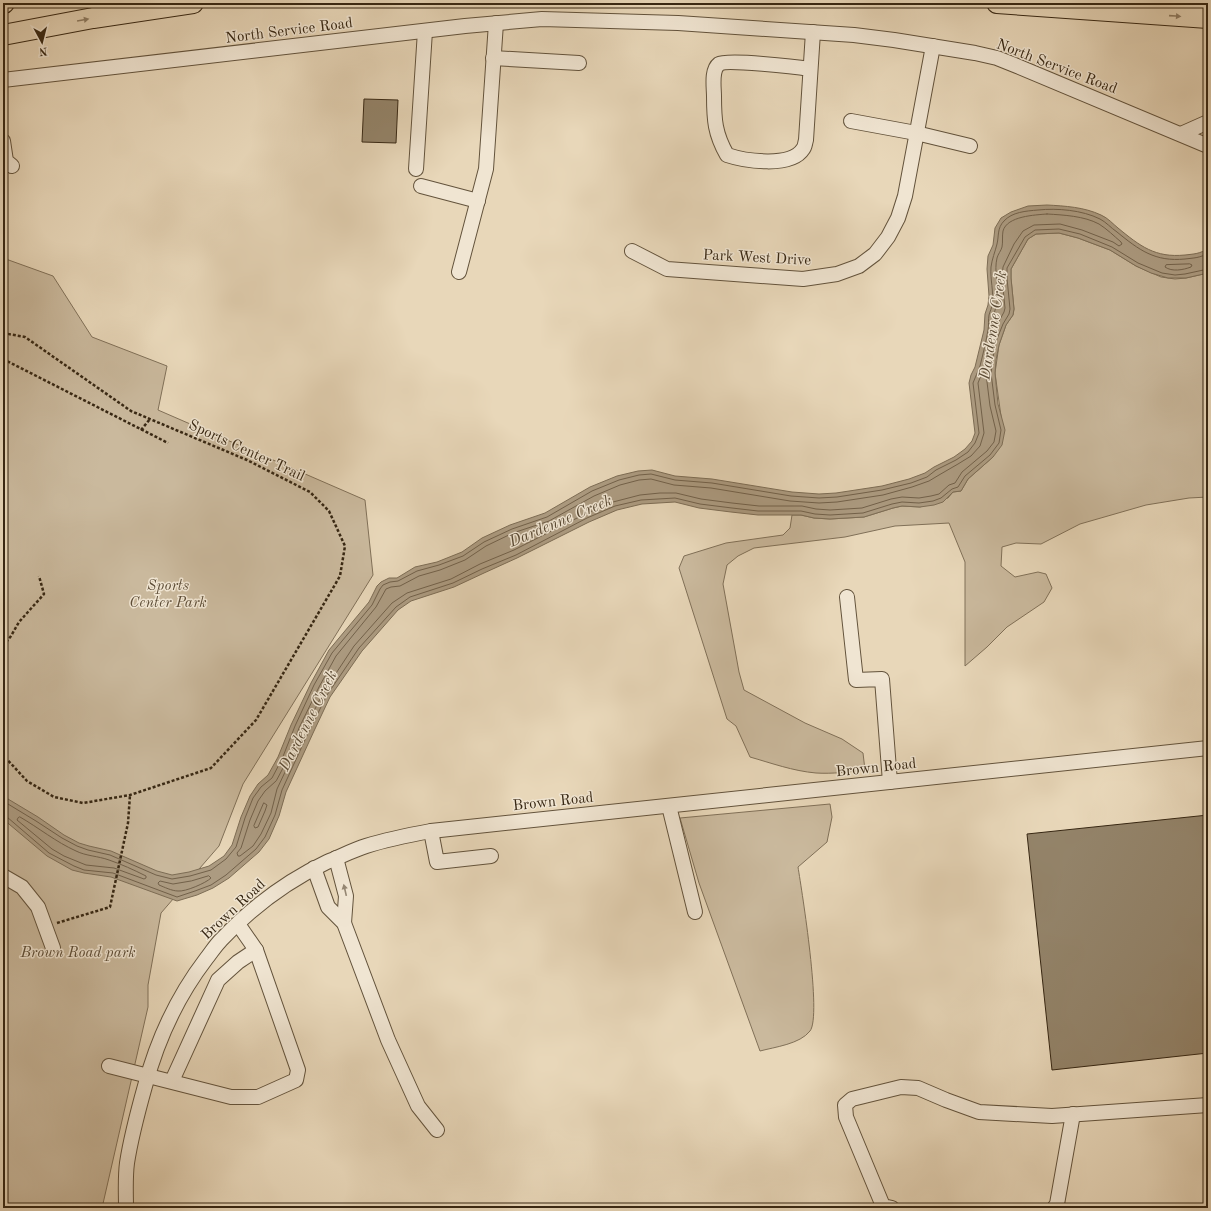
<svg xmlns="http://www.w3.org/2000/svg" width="1211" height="1211" viewBox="0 0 1211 1211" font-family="'Old Standard TT',serif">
<rect width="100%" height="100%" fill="#e8d7b9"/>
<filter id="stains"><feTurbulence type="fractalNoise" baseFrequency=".005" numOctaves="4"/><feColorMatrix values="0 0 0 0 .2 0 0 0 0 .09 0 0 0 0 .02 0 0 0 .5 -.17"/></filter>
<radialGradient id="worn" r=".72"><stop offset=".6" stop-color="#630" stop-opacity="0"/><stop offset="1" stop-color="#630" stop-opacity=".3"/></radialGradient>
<g fill="#cab99d" stroke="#807058">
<path d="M1059,233L1078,238L1110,250L1136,266L1161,277L1175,279L1186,278L1208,273V497L1189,498L1146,505L1080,524L1041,544L1016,543L1002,547L1001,566L1015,577L1038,572L1046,574L1052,588L1044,602L1007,627L987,647L965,666V562L949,523L895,526L845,537L754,548L738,556L727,565L723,584L739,672L744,690L805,723L842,739L863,753L865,770C849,772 832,774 816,773C793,771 771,763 750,757L736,726L727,719L679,568L684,556L726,543L783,535L790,528L792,515H801L814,518L830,519L864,517L893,508L902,506L920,507L948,498L953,492L961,491L968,479L993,457L1001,416L995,373L999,345L1006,325L1013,315L1014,309L1011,278V269L1028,239L1036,234Z"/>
<path d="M3,258L53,276L92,337L167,366L158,410L365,500L373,575L243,784L219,846L161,913L148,985V1007L102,1208H3Z"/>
<path d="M830,804L832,817L827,842L798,867C802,892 822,1016 810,1031C800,1044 775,1047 760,1051L699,883L680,818Z"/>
</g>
<path fill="#ac9b81" stroke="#7d6d55" d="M1047,205C1065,206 1084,207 1101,215C1108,218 1113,224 1118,228C1140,246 1155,258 1185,255C1193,254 1201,254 1208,248V273L1186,278H1168L1151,273L1136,266L1110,250L1078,238L1059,233L1036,234L1028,239L1011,269V278L1014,309L1013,315L1006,325L999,345L996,360L995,373L998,404L1005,430L1002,445L993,457L968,479L961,491L953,492L943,502L934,505L920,507L902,506L893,508L864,517L830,519L814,518L801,515H758L731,512L699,508L675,502L642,504L617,510L589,522L517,558L484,573L454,587L411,601L398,610L362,651L330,697L314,731L286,792L279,816L269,839L259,852L229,878L213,888L197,895L177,901L111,877L84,873L72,870L47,856L3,819V796L38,817L64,835L79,843L89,846L111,851L157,871L172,875L189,872L209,866L224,856L232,845L241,817L250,796L258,784L268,775L278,757L291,725L311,683L329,650L369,602L377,586L381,582L389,578H397L415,567L437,562L462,552L482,538L510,525L545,513L590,487L617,476L638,471L652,470L675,476L712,479L792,492L819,494L836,493L882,486L909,479L925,473L934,467L954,457L965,449L972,441L975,433L969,383L971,375L975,367L984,330L985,314L988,305L989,296L987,269L988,256L993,245L995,228L1001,218L1011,212L1028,206Z"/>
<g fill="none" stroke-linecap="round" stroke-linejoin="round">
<g stroke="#72614a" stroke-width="1">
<path d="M1047,214C1064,215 1084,216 1099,224C1107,229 1114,236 1121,242L1122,244L1119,246L1113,242L1082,230L1060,224L1034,225L1023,231L1014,244L1003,267L1002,278L1005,308L1004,312L997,325H994C991,317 998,305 998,295C998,283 994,271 997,258C998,254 1001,251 1002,247C1003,242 1002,236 1003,231C1007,216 1035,215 1047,214Z"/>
<path d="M1190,264L1192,265L1191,267C1183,270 1172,272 1165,267L1166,265Z"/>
<path d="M984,372L986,374L990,406L996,431L994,442L987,451L962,472L955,483L949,485L939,494L931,496L919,498L902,497L891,499L862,508L830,510L816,509L802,506H759L732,503L701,499L676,493H660L640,495L613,502L585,514L514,550L480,564L451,579L407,593L392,603L354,646L323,693L294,751L293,752L291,751L299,728L319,687L336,656L376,607L386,589L391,587L400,586L419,576L440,570L465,560L486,546L513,533L549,521L594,496L620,485L639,480L651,479L674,485L711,488L790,501L819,503L837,502L883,495L912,487L929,481L939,475L958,464L971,456L980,446L984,433L978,383L980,378Z"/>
<path d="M284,767L286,768V770L277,789L271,813L261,834L253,846L240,856H238L237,853L241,848L250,820L258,801L265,791L276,781Z"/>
<path d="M3,801L36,821L62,838L77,846L88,850L110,855L156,875L172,879L190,876L211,870L226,859L236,847L245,818L253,798L261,787L272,778L282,759L295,726L314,685L332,653L372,605L380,589L383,585L390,582L398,581L417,571L439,565L463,556L484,542L512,529L547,517L592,491L619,480L639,475L651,474L675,480L712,483L791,496L819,498L837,497L882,490L911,483L927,477L936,470L956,460L968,452L975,443L979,433L973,383C975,377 978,372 980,366C983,354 986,342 988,330C989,325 988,320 989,315C990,311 992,308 992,304C994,291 990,280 991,267C992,259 995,252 997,244C999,236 997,228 1004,221C1012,212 1026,211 1038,210C1057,208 1082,210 1100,219C1106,222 1111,228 1117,232C1139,250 1155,262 1185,259C1193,258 1201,258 1208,253"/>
<path d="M264,803L267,805L265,811L258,827L255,828L254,826Z"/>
<path d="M3,816L7,817L49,853L74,866L84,870L113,873L177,897L195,891L211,885L226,875L256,849L265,837L275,815L282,790L310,729L327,695L359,648L396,607L410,597L453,583L482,569L516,555L587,518L615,506L641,500L675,498L700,504L732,508L758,511H801L815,514L830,515L863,513L892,504L902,502L919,503L933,501L941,498L952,489L958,487L965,476L990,455L999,443L1001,430L995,405L991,373L995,344L1003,324L1009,314L1010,309L1007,278V268L1025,237L1035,230L1059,229L1080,234L1112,247L1138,263L1162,273L1175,275L1185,274L1208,269"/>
<path d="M20,817C39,828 56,842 76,851C86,856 98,856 109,860C121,864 134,870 146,876V878L144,879L114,868L86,865L64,856L52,849L17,820L18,818Z"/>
<path d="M209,876L211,878C206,883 185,892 178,891C172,891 164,887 159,885L158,883L160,881L173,884L191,881Z"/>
</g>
</g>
<g fill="#938369" stroke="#372713">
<path d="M364,99L398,100L396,143L362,142Z"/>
<path d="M1208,815V1053L1052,1070L1027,834Z"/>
</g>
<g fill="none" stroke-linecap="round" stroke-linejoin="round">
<g stroke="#63533c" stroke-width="16">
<g id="minor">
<path d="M493,58L579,63"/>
<path d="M810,69C797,67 727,59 719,64C711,70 714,88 714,96C714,120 715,134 727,155C745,161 791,168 803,149C805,147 805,143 806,140L813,32"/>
<path d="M3,80L465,26L542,19L678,23L854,35L894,40L975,53L997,58L1017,66L1208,146"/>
<path d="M851,121L916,133L970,146"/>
<path d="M1181,134L1208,122"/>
<path d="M3,141L6,161L12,166"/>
<path d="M416,169L425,31"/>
<path d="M421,186L478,201"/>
<path d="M632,251L667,269L803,279L837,274L859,266L875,254L888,237L898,218L905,196L933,46"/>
<path d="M459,272L486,169L496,23"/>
<path d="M847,597L856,680L882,679L890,782"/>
<path d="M669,806L695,912"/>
<path d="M431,831L437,862L491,856"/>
<path d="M336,858L346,896L344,923"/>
<path d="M314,868L328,907L344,923L388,1040L418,1106L437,1130"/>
<path d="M3,876L22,887L38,907L53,948"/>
<path d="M109,1066L231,1097H258L296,1080L298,1070L256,950L238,924"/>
<path d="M172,1081L218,980L238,962L256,950"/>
<path d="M126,1208C126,1193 125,1178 127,1163C131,1137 138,1111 145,1086C157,1041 177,997 206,959C211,953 215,946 221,940C251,908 287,881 327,862C340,857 353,850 366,846C388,839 409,835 431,831L1208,748"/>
<path d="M892,1208L883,1206L846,1117L845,1105L852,1099L901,1087L918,1088L946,1100L979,1112L1052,1116L1208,1105"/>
<path d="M1054,1208L1057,1204L1073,1114"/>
</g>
</g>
<g stroke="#372713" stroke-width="22">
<g id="highway">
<path d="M3,3H4"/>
<path d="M997,3L1208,18"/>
<path d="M3,35L93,18L193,3"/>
</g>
</g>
<g stroke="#372713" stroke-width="2.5" stroke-dasharray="3 2" stroke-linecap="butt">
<path d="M3,333L25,337L131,411L247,460L310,492L329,511L345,546L340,576L256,720L211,768L130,795L83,803L54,797L27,781L3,755"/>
<path d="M3,359L168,443"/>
<path d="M141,430L150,419"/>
<path d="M3,646L11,636L19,622L44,594L39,576"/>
<path d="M57,923L110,907L128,823L130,795"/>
</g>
<use href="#minor" stroke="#f0e5d2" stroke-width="14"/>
<use href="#highway" stroke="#e8d7b9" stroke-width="20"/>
</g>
<defs><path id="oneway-solid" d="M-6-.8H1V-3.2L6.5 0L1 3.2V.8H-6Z"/></defs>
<g fill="#907f66">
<use href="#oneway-solid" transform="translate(1175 16) rotate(4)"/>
<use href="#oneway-solid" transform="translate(83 20) rotate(-10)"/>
</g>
<use fill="#948672" href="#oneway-solid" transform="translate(345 890) rotate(-103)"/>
<g text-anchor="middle" stroke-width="3" stroke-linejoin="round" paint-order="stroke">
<g font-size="15" fill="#372713" stroke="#f0e5d2">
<text transform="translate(289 30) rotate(-7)" y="5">North Service Road</text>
<text transform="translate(1057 66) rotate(21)" y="5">North Service Road</text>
<text transform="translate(757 257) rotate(3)" y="5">Park West Drive</text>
<text transform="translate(247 450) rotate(25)" y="5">Sports Center Trail</text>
<text transform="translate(876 767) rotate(-6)" y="5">Brown Road</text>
<text transform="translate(553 801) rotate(-6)" y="5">Brown Road</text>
<text transform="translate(233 909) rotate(-43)" y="5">Brown Road</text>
</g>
<g font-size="15" font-style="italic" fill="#5c4c36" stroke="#f0e5d2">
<text x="168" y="590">Sports<tspan x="168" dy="17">Center Park</tspan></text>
<text x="78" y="957">Brown Road park</text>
</g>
<g font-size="16" font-style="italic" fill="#5a4a34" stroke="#f0e5d2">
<text transform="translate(992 325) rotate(-81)" y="6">Dardenne Creek</text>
<text transform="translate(560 520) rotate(-23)" y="6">Dardenne Creek</text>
<text transform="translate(307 720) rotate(-63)" y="6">Dardenne Creek</text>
</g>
</g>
<rect width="1211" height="1211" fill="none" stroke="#e8d7b9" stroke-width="16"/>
<rect x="4" y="4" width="1203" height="1203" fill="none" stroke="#372713" stroke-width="2"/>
<rect x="8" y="8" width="1195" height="1195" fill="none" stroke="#372713"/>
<g transform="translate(42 42) rotate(173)" stroke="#f0e5d2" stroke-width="3" paint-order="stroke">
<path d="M0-3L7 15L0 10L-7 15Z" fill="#372713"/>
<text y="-6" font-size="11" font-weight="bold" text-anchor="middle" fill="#372713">N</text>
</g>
<rect width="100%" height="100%" filter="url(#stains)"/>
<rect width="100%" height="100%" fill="url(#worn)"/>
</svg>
